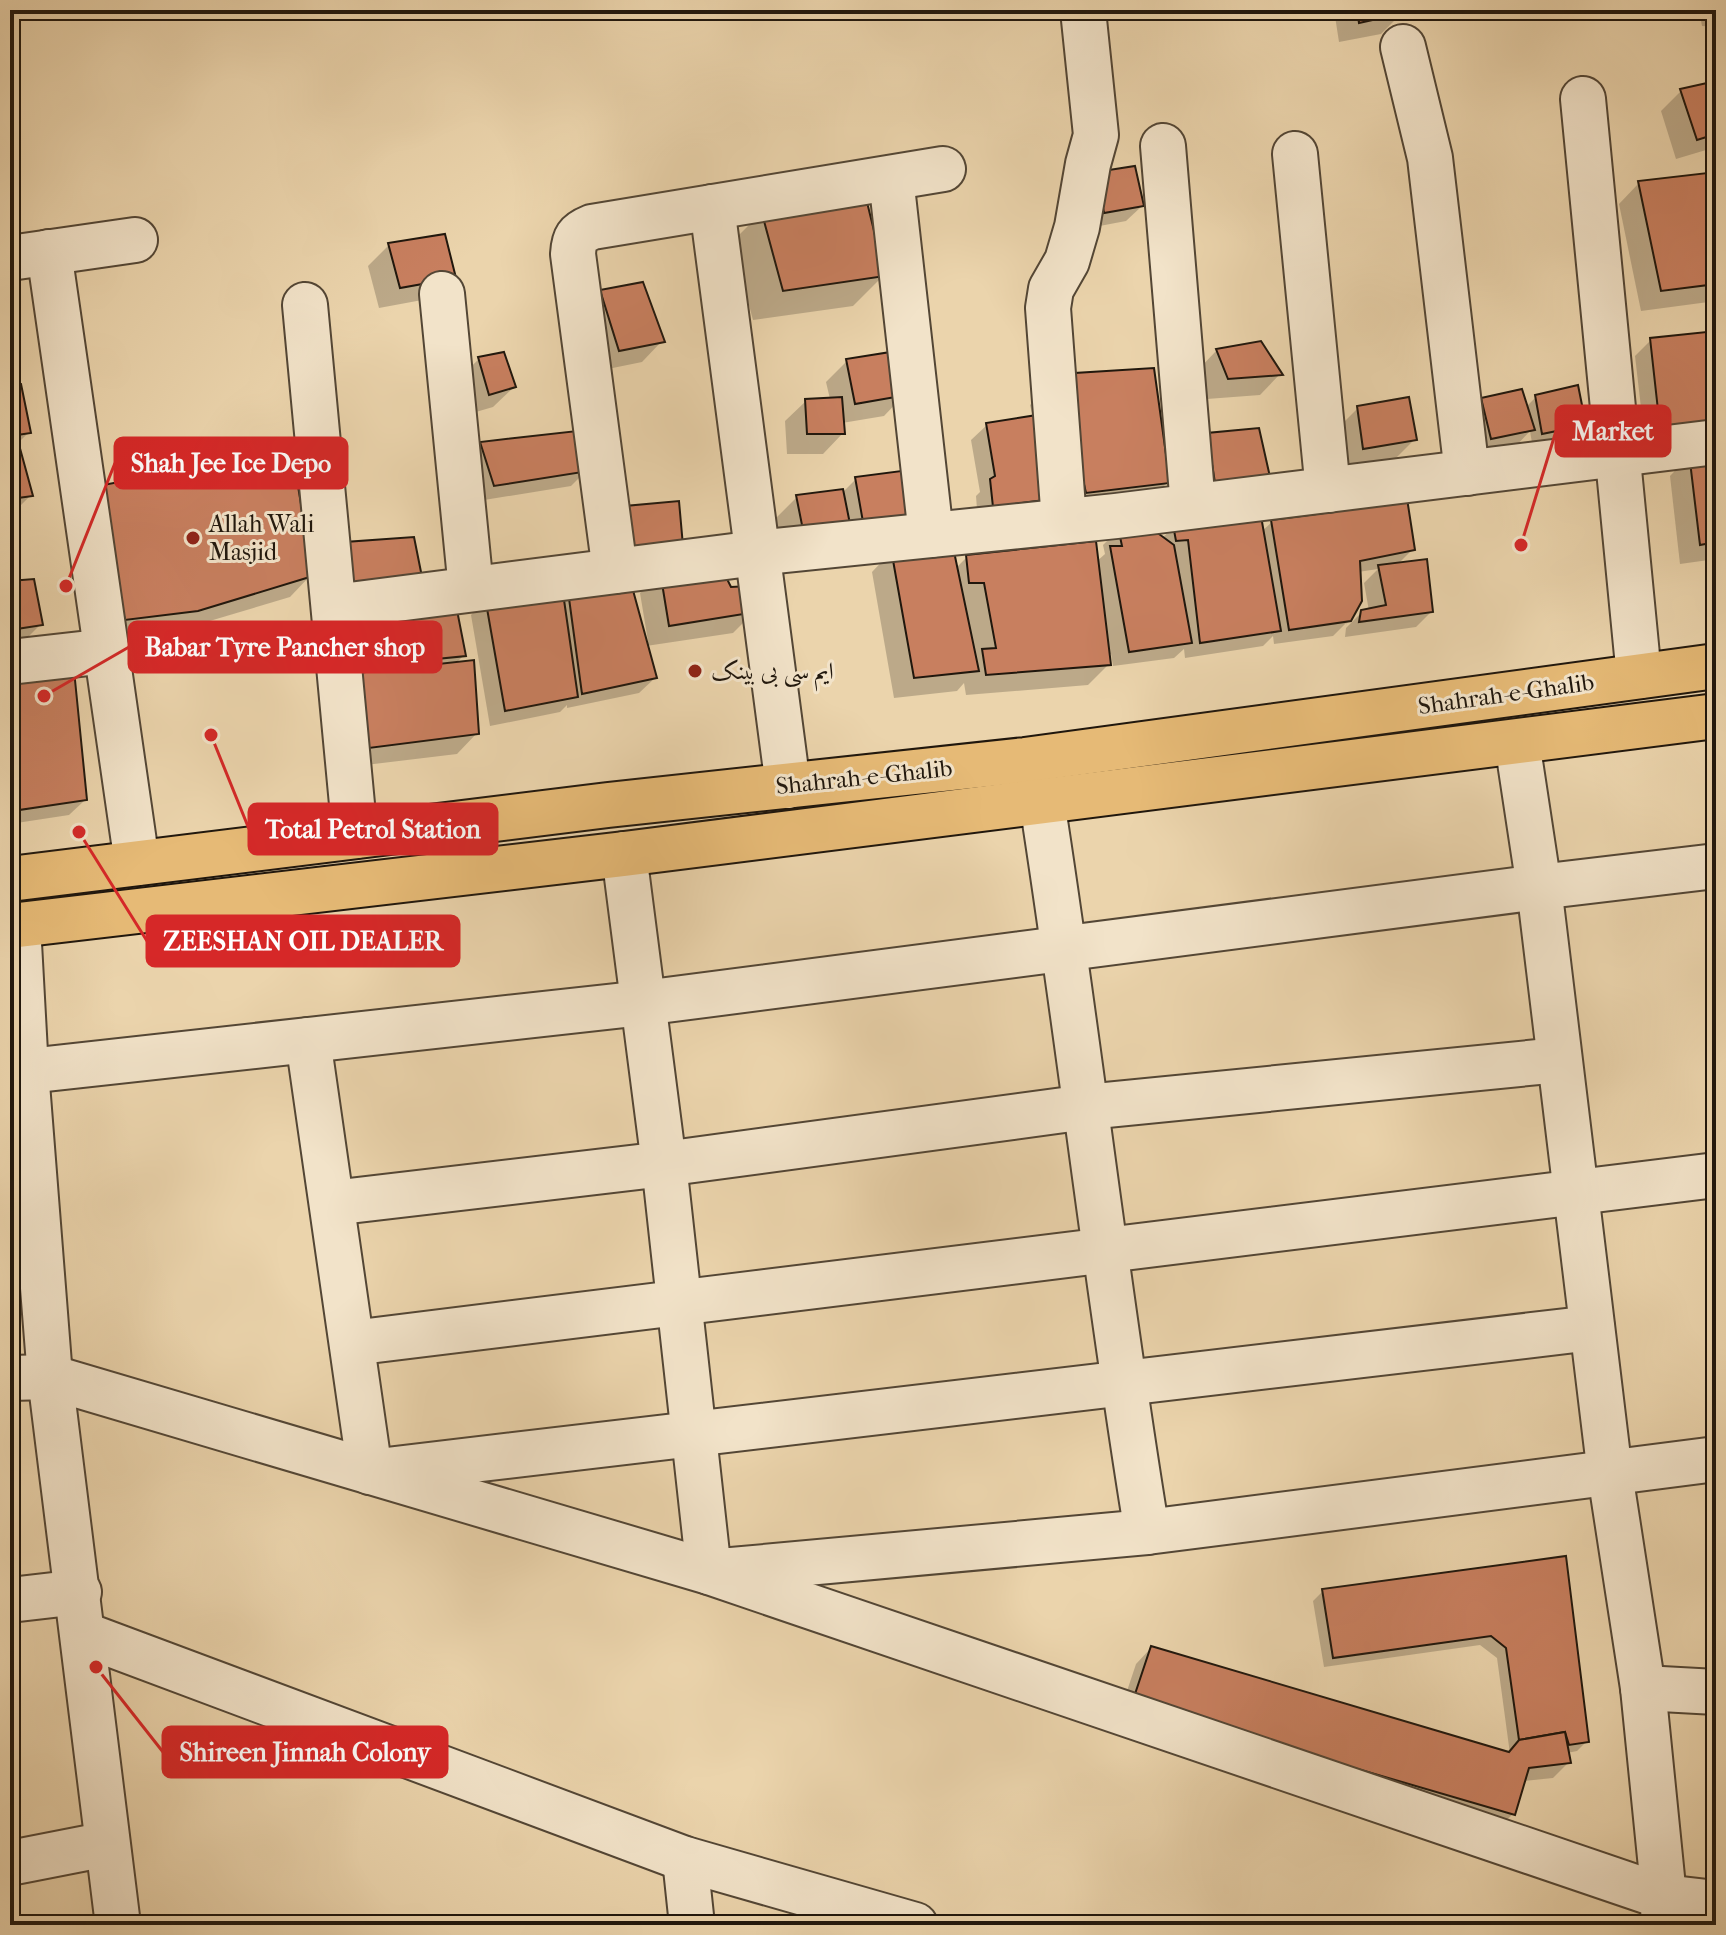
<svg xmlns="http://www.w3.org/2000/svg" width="1726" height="1935" viewBox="0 0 1726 1935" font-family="'IM FELL French Canon',Amiri,serif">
<rect width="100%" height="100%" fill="#ebd4ac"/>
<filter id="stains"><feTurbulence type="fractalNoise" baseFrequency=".0025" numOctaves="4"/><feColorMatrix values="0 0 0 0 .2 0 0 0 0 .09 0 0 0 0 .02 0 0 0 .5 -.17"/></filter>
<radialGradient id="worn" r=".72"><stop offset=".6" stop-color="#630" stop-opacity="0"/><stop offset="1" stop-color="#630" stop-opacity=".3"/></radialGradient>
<g fill="#0003">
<path d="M1334,10H1401L1402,13L1381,34L1339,42Z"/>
<path d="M1699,10H1716V27L1702,26Z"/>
<path d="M1716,83V147L1676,159L1661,111L1681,91Z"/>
<path d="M1716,174V301L1641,311L1619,204L1639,183Z"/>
<path d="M1082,190L1142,206L1126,221L1089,228Z"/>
<path d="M762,212L883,276L853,306L753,320L732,242Z"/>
<path d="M389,245L454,277L433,298L379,308L368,266Z"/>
<path d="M601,292L662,341L642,362L598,371L580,313Z"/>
<path d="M1716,333L1646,451L1635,356L1651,340Z"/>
<path d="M1217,350L1280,374L1260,395L1207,399L1197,371Z"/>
<path d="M479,359L514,387L493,407L469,414L458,379Z"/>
<path d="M847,361L904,395L884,416L842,423L843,433L823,454H787L785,421L806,401L830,399L826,382Z"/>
<path d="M1060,376L1168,482L1138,512L1034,514L978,522L976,496L980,492L971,440L987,425L1033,417L1030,405Z"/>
<path d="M10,387L29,432L17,444L31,495L10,516Z"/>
<path d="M1536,397L1584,424L1574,435L1532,443L1530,431L1517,445L1476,454L1467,415L1482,399L1526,407Z"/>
<path d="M1358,408L1415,439L1394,460L1343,469L1337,429Z"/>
<path d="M481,443L587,470L571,486L478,501L466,459Z"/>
<path d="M1716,451V559L1680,564L1670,476L1690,455Z"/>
<path d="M856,479L915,517L783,554L776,518L797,497L841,494Z"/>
<path d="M1332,504L1413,549L1397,565L1431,612L1416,627L1345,637L1346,628L1362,612L1369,611L1364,583L1378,569L1358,572L1360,601L1346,625L1347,622L1333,636L1274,644L1273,636L1263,646L1185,658L1184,649L1174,658L1113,666L1111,654H1108L1109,664L1088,685L966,695L964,683L957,691L894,698L872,572L892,551L956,568L967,557L1096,562L1105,554L1103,545L1119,529L1162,538L1174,527L1261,532L1272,522L1320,516Z"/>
<path d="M73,510L310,576L290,597L176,631L105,640Z"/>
<path d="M661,573L730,589L754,612L733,633L646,646L655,678L639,693L567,708V705L560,712L490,726L471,615L486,599L569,593L645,641H648L640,593Z"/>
<path d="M10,583L41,624L20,645L10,646Z"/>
<path d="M333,634L464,655L455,664L477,733L457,754L349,767Z"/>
<path d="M10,678L85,800L69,815L10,824Z"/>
<path d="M1564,1558L1587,1741L1577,1751L1567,1753L1569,1762L1553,1778L1523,1781L1513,1814L1497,1829L1118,1718L1136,1664L1151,1648L1510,1754L1497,1658L1480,1645L1324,1667L1313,1601L1323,1591Z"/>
</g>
<g fill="#c87f5f" stroke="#20170d" stroke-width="2">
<path d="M1357,10H1403L1404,13L1359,23Z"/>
<path d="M1716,81V134L1697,140L1680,89Z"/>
<path d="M1135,166L1144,206L1104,213L1096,172Z"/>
<path d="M1716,172V284L1661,291L1638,181Z"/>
<path d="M866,198L885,276L783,291L761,210Z"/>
<path d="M445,234L456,278L400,288L388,243Z"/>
<path d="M643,282L665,342L619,351L600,290Z"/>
<path d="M1716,331V429L1661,437L1650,338Z"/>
<path d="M1261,341L1283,375L1228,379L1216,349Z"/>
<path d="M897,351L907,395L855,404L846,359Z"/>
<path d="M504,352L516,387L489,395L478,357Z"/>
<path d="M1154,368L1170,483L1086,493L1059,374Z"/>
<path d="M21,384L31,433L10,436V385Z"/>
<path d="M1578,385L1586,425L1542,434L1535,395Z"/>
<path d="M1522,389L1535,430L1491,439L1481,398Z"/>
<path d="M842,397L845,434H807L805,399Z"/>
<path d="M1409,397L1417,440L1363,449L1357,406Z"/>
<path d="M1037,415L1052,499L993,507L990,479L995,476L986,423Z"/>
<path d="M1259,428L1270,477L1215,483L1207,433Z"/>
<path d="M586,430L589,471L494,486L480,442Z"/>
<path d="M18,441L33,496L10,499V443Z"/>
<path d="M1716,449V542L1700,545L1689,453Z"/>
<path d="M292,450L313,576L198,611L125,620L92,487Z"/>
<path d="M909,470L917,518L863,522L855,477Z"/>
<path d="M843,489L851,529L804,535L796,495Z"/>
<path d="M1406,492L1415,550L1360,561L1362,601L1351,621L1289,630L1271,520L1331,512V503Z"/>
<path d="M679,501L683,546L629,551L625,506Z"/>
<path d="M1261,516L1281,631L1200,643L1188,540L1176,541L1173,525Z"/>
<path d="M1144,523L1174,545L1192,643L1129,652L1110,546H1122L1118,527Z"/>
<path d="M414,537L423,582L354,591L345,542Z"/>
<path d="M1096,541L1111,665L986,675L982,649L996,648L984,583H969L966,555Z"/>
<path d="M952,542L979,671L914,678L891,549Z"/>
<path d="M1427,559L1433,612L1359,622L1361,610L1386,605L1378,565Z"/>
<path d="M718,561L731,587L749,586L756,612L669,626L660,571Z"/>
<path d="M34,579L43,625L10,630V581Z"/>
<path d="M631,583L657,678L582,694L568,591Z"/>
<path d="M562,586L578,697L505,711L485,597Z"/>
<path d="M455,600L466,656L356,667L348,617Z"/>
<path d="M474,660L479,734L369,748L357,673Z"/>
<path d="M74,670L87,800L19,810L10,753V676Z"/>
<path d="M1566,1556L1589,1742L1569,1745L1565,1732L1519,1740L1506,1648L1491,1636L1333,1658L1322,1589Z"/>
<path d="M1151,1646L1509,1752L1519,1740L1565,1732L1571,1763L1529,1768L1515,1815L1132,1703Z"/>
</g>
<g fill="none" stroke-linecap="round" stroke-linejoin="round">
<g stroke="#534635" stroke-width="48">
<g id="minor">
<path d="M1403,47L1430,158L1467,473"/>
<path d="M1583,99L1639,676"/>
<path d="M1163,146L1193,506"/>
<path d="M1295,154L1328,490"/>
<path d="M891,178L931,535"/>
<path d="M712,207L788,786"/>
<path d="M49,252L137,863"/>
<path d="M10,258L135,240"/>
<path d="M442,294L471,589"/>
<path d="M305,305L355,836"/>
<path d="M1064,521L1048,308L1051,289L1067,261L1077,227L1088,164L1096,135L1083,10"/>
<path d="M615,571L573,254C574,238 577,233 592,227L943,169"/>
<path d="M334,607L757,553L1116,516L1716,442"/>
<path d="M10,662L107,651"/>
<path d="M1517,742L1539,887L1610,1474L1643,1688L1664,1897L1663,1922"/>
<path d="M1042,802C1080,1045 1107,1290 1147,1532"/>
<path d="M624,854L664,1164L709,1572L1147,1532L1716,1459"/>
<path d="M18,925L26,1071L50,1377L118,1925"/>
<path d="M308,1040L370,1472L1592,1328"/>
<path d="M10,1073L643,1003L1539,887L1716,866"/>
<path d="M332,1203L664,1164L1086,1107L1559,1060"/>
<path d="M352,1343L1716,1175"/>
<path d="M10,1378L50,1377L709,1572L1664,1897L1716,1903"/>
<path d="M10,1600L79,1592"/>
<path d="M83,1634L685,1859L915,1925"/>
<path d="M1643,1688L1716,1692"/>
<path d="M685,1859L692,1925"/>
<path d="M10,1863L107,1844"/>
</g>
</g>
<g stroke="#20170d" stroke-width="48">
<g id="major">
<path d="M10,879L608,805L1025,760L1716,666"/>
<path d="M10,926L624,854L1716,716"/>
</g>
</g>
<use href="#minor" stroke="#f2e3c9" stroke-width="44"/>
<use href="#major" stroke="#e6ba76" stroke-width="44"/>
</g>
<g fill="#8f2418" stroke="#f2e3c9" stroke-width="3">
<circle cx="193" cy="538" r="8"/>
<circle cx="695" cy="671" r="8"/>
</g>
<g text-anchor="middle" stroke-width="6" stroke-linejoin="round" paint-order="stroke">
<g font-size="24" fill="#20170d" stroke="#f2e3c9" text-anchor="start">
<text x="209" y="532">Allah Wali<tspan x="209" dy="28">Masjid</tspan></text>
<text x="711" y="679">ایم سی بی بینک</text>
</g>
<g font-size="24" fill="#20170d" stroke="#f2e3c9">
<text transform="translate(1506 694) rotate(-8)" y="8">Shahrah-e-Ghalib</text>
<text transform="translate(864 777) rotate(-6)" y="8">Shahrah-e-Ghalib</text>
</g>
</g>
<path fill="none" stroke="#d62828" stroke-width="3" d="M1521 545L1556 431M66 586L115 463M44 696L129 647M211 735L249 829M79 832L147 941M96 1667L163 1752"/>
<g fill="#d62828" stroke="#f2e3c9" stroke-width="3">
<circle cx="1521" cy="545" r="8"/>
<circle cx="66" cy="586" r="8"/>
<circle cx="44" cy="696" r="8"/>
<circle cx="211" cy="735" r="8"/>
<circle cx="79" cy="832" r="8"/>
<circle cx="96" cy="1667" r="8"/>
</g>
<g fill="#d62828" stroke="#d62828" stroke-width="3">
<rect x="1556" y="406" width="114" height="50" rx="8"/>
<rect x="115" y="438" width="232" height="50" rx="8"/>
<rect x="129" y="622" width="312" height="50" rx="8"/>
<rect x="249" y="804" width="248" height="50" rx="8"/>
<rect x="147" y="916" width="312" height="50" rx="8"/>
<rect x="163" y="1727" width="284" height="50" rx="8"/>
</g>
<g font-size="26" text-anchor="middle" font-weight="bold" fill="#fff">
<text x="1613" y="440">Market</text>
<text x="231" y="472">Shah Jee Ice Depo</text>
<text x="285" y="656">Babar Tyre Pancher shop</text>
<text x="373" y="838">Total Petrol Station</text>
<text x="303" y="950">ZEESHAN OIL DEALER</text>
<text x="305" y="1761">Shireen Jinnah Colony</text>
</g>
<rect width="1726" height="1935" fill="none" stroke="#ebd4ac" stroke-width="40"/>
<rect x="12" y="12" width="1702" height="1911" fill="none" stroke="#20170d" stroke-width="4"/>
<rect x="20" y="20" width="1686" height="1895" fill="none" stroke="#20170d" stroke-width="2"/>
<rect width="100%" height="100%" filter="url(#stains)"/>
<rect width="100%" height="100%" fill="url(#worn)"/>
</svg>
